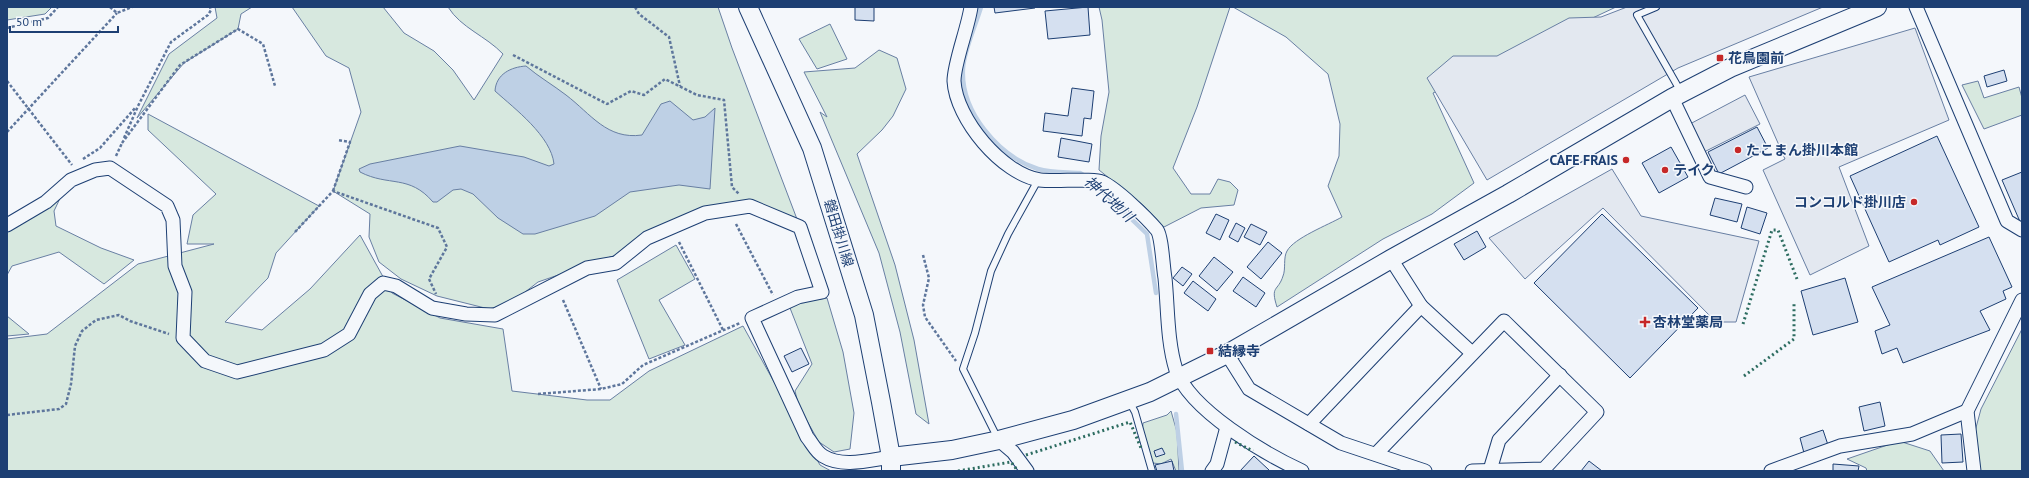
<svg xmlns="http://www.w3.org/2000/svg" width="2029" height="478" viewBox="0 0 2029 478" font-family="'PT Sans','Noto Sans JP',sans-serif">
<rect width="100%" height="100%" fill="#f4f7fb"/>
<g fill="#d7e8df" stroke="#687fa3">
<path d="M7,7H52L45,14L7,20Z"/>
<path d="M215,7H252L241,14L238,29L184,63L137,118L169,54L217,18Z"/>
<path d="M292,7H383L404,33L434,51L453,70L474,100L503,54C486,36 461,28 448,7H718L732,48L800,227L748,201L616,255L538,282L511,303L489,309L437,296L401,279L379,262L369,237L370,214L333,191L361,112L349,68L326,56Z"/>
<path d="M1099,7H1230L1197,107L1173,168L1191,194H1210L1218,179L1230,182L1238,190L1234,205L1201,208L1164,227L1144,206L1099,170L1101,136L1109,92L1102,20Z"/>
<path d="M1233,7H1616L1433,93L1474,183L1432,214L1383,239L1277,307C1270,285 1278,292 1283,276C1286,269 1283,258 1287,251C1294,238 1328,225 1342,217L1328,186L1339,156L1340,124L1328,74L1286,37Z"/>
<path d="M830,24L847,59L817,69L799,39Z"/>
<path d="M879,50L897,58L906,89L893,116L882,130L857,154L895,265L914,340L929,424L916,414L900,332L879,253L820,112L827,117L804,72L855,68Z"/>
<path d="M1978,81L1984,98L2019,87L2022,98V115L1984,129L1962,85Z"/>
<path d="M148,114L319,206L276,253L268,278L225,322L262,330L310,289L360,235L392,293L440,318L503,329L512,391L587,400H610L649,371L743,326L820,465L831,471H7V339L47,334L138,264L214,244H187L193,215L216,194L148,130Z"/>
<path d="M64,190L54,211L56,226L101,248L134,260L104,284L59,252L12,266L7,275V231Z"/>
<path d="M676,245L695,279L659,300L685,345L649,359L617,280Z"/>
<path d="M827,298L843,352L854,413L850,449L834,452L819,442L799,407L795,391L812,364L790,308L800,302Z"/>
<path d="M7,316L29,334L7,336Z"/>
<path d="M2022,329V471H1978L1974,435L1981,409Z"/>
<path d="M1171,411L1177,432L1179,471H1176L1171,459L1161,464L1153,463C1146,450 1141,437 1143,423L1167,415Z"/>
<path d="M1899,441L1930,451L1944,471H1867L1866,468L1847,459Z"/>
</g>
<g fill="#e3e8f0" stroke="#687fa3">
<path d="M1627,7H1823L1678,68L1487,180L1427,78L1453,56H1497L1569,18L1601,17Z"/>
<path d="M1915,28L1949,120L1839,167L1869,246L1810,275L1763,170L1785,159L1749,77Z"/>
<path d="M1745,95L1760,124L1702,153L1688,125Z"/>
<path d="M1612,169L1641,216L1759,241L1736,322H1716L1603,208L1525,279L1489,238Z"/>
</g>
<path fill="#bed0e5" stroke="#687fa3" d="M526,66C539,77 553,85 566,95C591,114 607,140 642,135L661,104L670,101L693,120L705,117L715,108L710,189L679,185L630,192L595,216L535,234H523L498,218L473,194L461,189L453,190L437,202H433C409,174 389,187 360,172L359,169L370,164L460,146L524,157L549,166L554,164C551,136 515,109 495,91C496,74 511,67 526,66Z"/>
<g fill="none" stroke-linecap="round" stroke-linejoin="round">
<g stroke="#bed0e5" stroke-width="4.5">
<path d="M981,7C976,24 964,51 963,68C960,111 998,156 1038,169C1051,173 1066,172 1080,173L1085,176"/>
<path d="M1095,184L1147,234L1156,293"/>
<path d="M1176,414L1182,471"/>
</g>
</g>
<g fill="#d5e0f0" stroke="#1d3f73">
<path d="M855,7H874V21L855,20Z"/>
<path d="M994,7H1035V8L995,13Z"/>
<path d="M1088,7L1090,35L1048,39L1045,11Z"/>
<path d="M2004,70L2007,81L1987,87L1984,76Z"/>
<path d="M1072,88L1094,91L1091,119L1084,118L1082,136L1043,131L1045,113L1068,116Z"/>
<path d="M1757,127L1768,148L1719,174L1708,152Z"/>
<path d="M1937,136L1979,227L1940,245L1938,240L1889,262L1850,176Z"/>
<path d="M1061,138L1092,144L1089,162L1058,157Z"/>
<path d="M1671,147L1688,177L1659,193L1642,163Z"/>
<path d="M2022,172V224H2021L2002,180Z"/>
<path d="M1715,198L1742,204L1737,222L1710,215Z"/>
<path d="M1747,207L1767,213L1760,234L1741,228Z"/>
<path d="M1216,214L1229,220L1220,240L1206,233Z"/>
<path d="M1602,214L1698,308L1630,378L1534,283Z"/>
<path d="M1236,223L1245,228L1238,242L1229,237Z"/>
<path d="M1251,224L1267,232L1260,245L1244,237Z"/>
<path d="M1477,231L1486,247L1464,260L1454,244Z"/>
<path d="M1989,237L2012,287L2003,291L2006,299L1980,311L1990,330L1903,363L1897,348L1882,354L1875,331L1890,325L1872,287Z"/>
<path d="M1268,242L1282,253L1261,279L1247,267Z"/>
<path d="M1214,257L1233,272L1217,291L1199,276Z"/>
<path d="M1182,267L1192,274L1183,286L1173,278Z"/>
<path d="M1243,277L1265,293L1256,307L1233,291Z"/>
<path d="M1845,278L1858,322L1813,335L1801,291Z"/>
<path d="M1193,281L1216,299L1208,311L1184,293Z"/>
<path d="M801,348L809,364L792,372L784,356Z"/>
<path d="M1880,402L1885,426L1864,431L1859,407Z"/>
<path d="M1823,430L1828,445L1804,453L1800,438Z"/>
<path d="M1961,434L1963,462L1942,463L1941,435Z"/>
<path d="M1162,448L1165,454L1156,457L1154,451Z"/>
<path d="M1254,456L1269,470L1268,471H1240Z"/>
<path d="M1172,461L1174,471H1157L1155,465Z"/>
<path d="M1589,461L1602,471H1581Z"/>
<path d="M1833,464L1859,466L1858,471H1833Z"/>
</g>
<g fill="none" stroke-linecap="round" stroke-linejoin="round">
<g stroke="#1d3f73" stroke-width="8">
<g id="lane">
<path d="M1656,7L1637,15L1681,92"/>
<path d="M1129,401L1135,412L1152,471"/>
<path d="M997,437L963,369L975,333L991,271L1008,234L1038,180"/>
</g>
</g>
<g stroke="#1d3f73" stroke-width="15">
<g id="street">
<path d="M971,7C968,28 954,63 954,81C956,119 1002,174 1040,180C1054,182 1094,178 1102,182C1117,189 1146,217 1157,230C1162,237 1163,268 1165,278C1168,308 1167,341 1176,370C1190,410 1265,454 1302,471"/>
<path d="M1916,7L2007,221L2022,230"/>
<path d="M1672,98L1710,177L1746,187"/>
<path d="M7,225L46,202L71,180L95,170L110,168L167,206L173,220L175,266L185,292L183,338L205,361L237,372L324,350L349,334L370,294L383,283L396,286L432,308L466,314L495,315L587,268L616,263L647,238L705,213L750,206L800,227L822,292L798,297L752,318L807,437C812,443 816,452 823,456C842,468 870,460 891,457"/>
<path d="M1391,259L1421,306L1472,353"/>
<path d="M1227,354L1249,389L1341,443L1425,471"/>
<path d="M1309,424L1421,306"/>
<path d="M999,440L1013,452L1027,471"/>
<path d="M1376,454L1504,321L1597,412L1544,469L1472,471"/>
<path d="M1490,470L1499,440L1560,375"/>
<path d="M1212,471L1217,464L1227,427"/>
<path d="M1771,471L1840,446L1912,434L1967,411"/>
<path d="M1974,471L1967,411L2022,300"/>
</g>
</g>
<g stroke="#1d3f73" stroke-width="20">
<g id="secondary">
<path d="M748,7L812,148L864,315L881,402L891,457V471"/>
<path d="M891,457L952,450L999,440L1073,420L1150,392L1227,354L1391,259L1508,194L1672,98L1730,68L1877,7"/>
</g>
</g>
<g stroke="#5e769c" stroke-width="2.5" stroke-dasharray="3 2" stroke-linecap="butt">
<path d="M110,7L117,13L132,7"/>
<path d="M635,7L639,14L669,37L680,86"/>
<path d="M7,28L48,18L58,7"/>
<path d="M513,55L607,104L631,91L644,95L665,79L697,95L724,100L732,187L739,194"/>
<path d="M7,81L72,165"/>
<path d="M7,132L117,13"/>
<path d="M124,138L138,106L171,42L208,15L211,10L210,7"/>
<path d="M122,143L180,65L238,29L263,44L275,86"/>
<path d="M116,156L122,143"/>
<path d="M83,159L100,148L136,107"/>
<path d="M333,191L350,142L338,140"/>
<path d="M736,224L773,295"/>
<path d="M295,232L333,191L438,228L447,247L429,279L436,294"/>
<path d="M679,242L723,330"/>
<path d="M923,255L929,278L923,305L925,317L956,361"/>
<path d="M563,300L601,389"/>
<path d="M538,394L601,389L622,384L643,365L740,323"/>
<path d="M7,415L59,409L66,404L71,384L75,346L82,331L96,320L119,315L130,321L169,334"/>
</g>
<use href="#lane" stroke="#f4f7fb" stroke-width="6"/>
<use href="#street" stroke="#f4f7fb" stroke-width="13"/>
<use href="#secondary" stroke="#f4f7fb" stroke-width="18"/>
<g stroke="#2c6c60" stroke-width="3" stroke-dasharray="2 3" stroke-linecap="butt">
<path d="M1743,324L1772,230H1778L1797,279"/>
<path d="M1744,376L1794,339V304"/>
<path d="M1235,442L1253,451"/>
<path d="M1026,455L1130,422L1141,448"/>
<path d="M958,471L1011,462L1018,471"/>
</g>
</g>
<g fill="#c62828" stroke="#f4f7fb" stroke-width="1.5">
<rect x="1716" y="54" width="8" height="8" rx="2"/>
<circle cx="1738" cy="150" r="4"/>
<circle cx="1626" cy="160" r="4"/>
<circle cx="1665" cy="170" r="4"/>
<circle cx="1914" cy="202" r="4"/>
<path d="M1643 316h4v4h4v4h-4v4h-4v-4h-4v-4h4z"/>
<rect x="1206" y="347" width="8" height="8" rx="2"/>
</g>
<g text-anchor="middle" stroke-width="3" stroke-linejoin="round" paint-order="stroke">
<g font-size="14" font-weight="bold" fill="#1d3f73" stroke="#f4f7fb" text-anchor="start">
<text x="1728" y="63">花鳥園前</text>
<text x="1746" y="155">たこまん掛川本館</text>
<text x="1618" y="165" text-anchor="end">CAFE FRAIS</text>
<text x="1673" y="175">テイク</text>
<text x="1906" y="207" text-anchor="end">コンコルド掛川店</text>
<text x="1653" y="327">杏林堂薬局</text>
<text x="1218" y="356">結縁寺</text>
</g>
<g font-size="14" fill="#1d3f73" stroke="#f4f7fb">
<text transform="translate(839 233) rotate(73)" y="5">磐田掛川線</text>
</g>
<g font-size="15" font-style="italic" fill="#1d3f73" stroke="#f4f7fb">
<text transform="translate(1109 199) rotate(42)" y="5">神代地川</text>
</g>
</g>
<rect width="2029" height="478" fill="none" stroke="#1d3f73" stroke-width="16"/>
<path d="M10 26v6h108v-6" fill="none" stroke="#1d3f73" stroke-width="2"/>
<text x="16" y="26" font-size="12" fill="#1d3f73" stroke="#f4f7fb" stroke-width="3" paint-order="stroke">50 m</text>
</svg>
